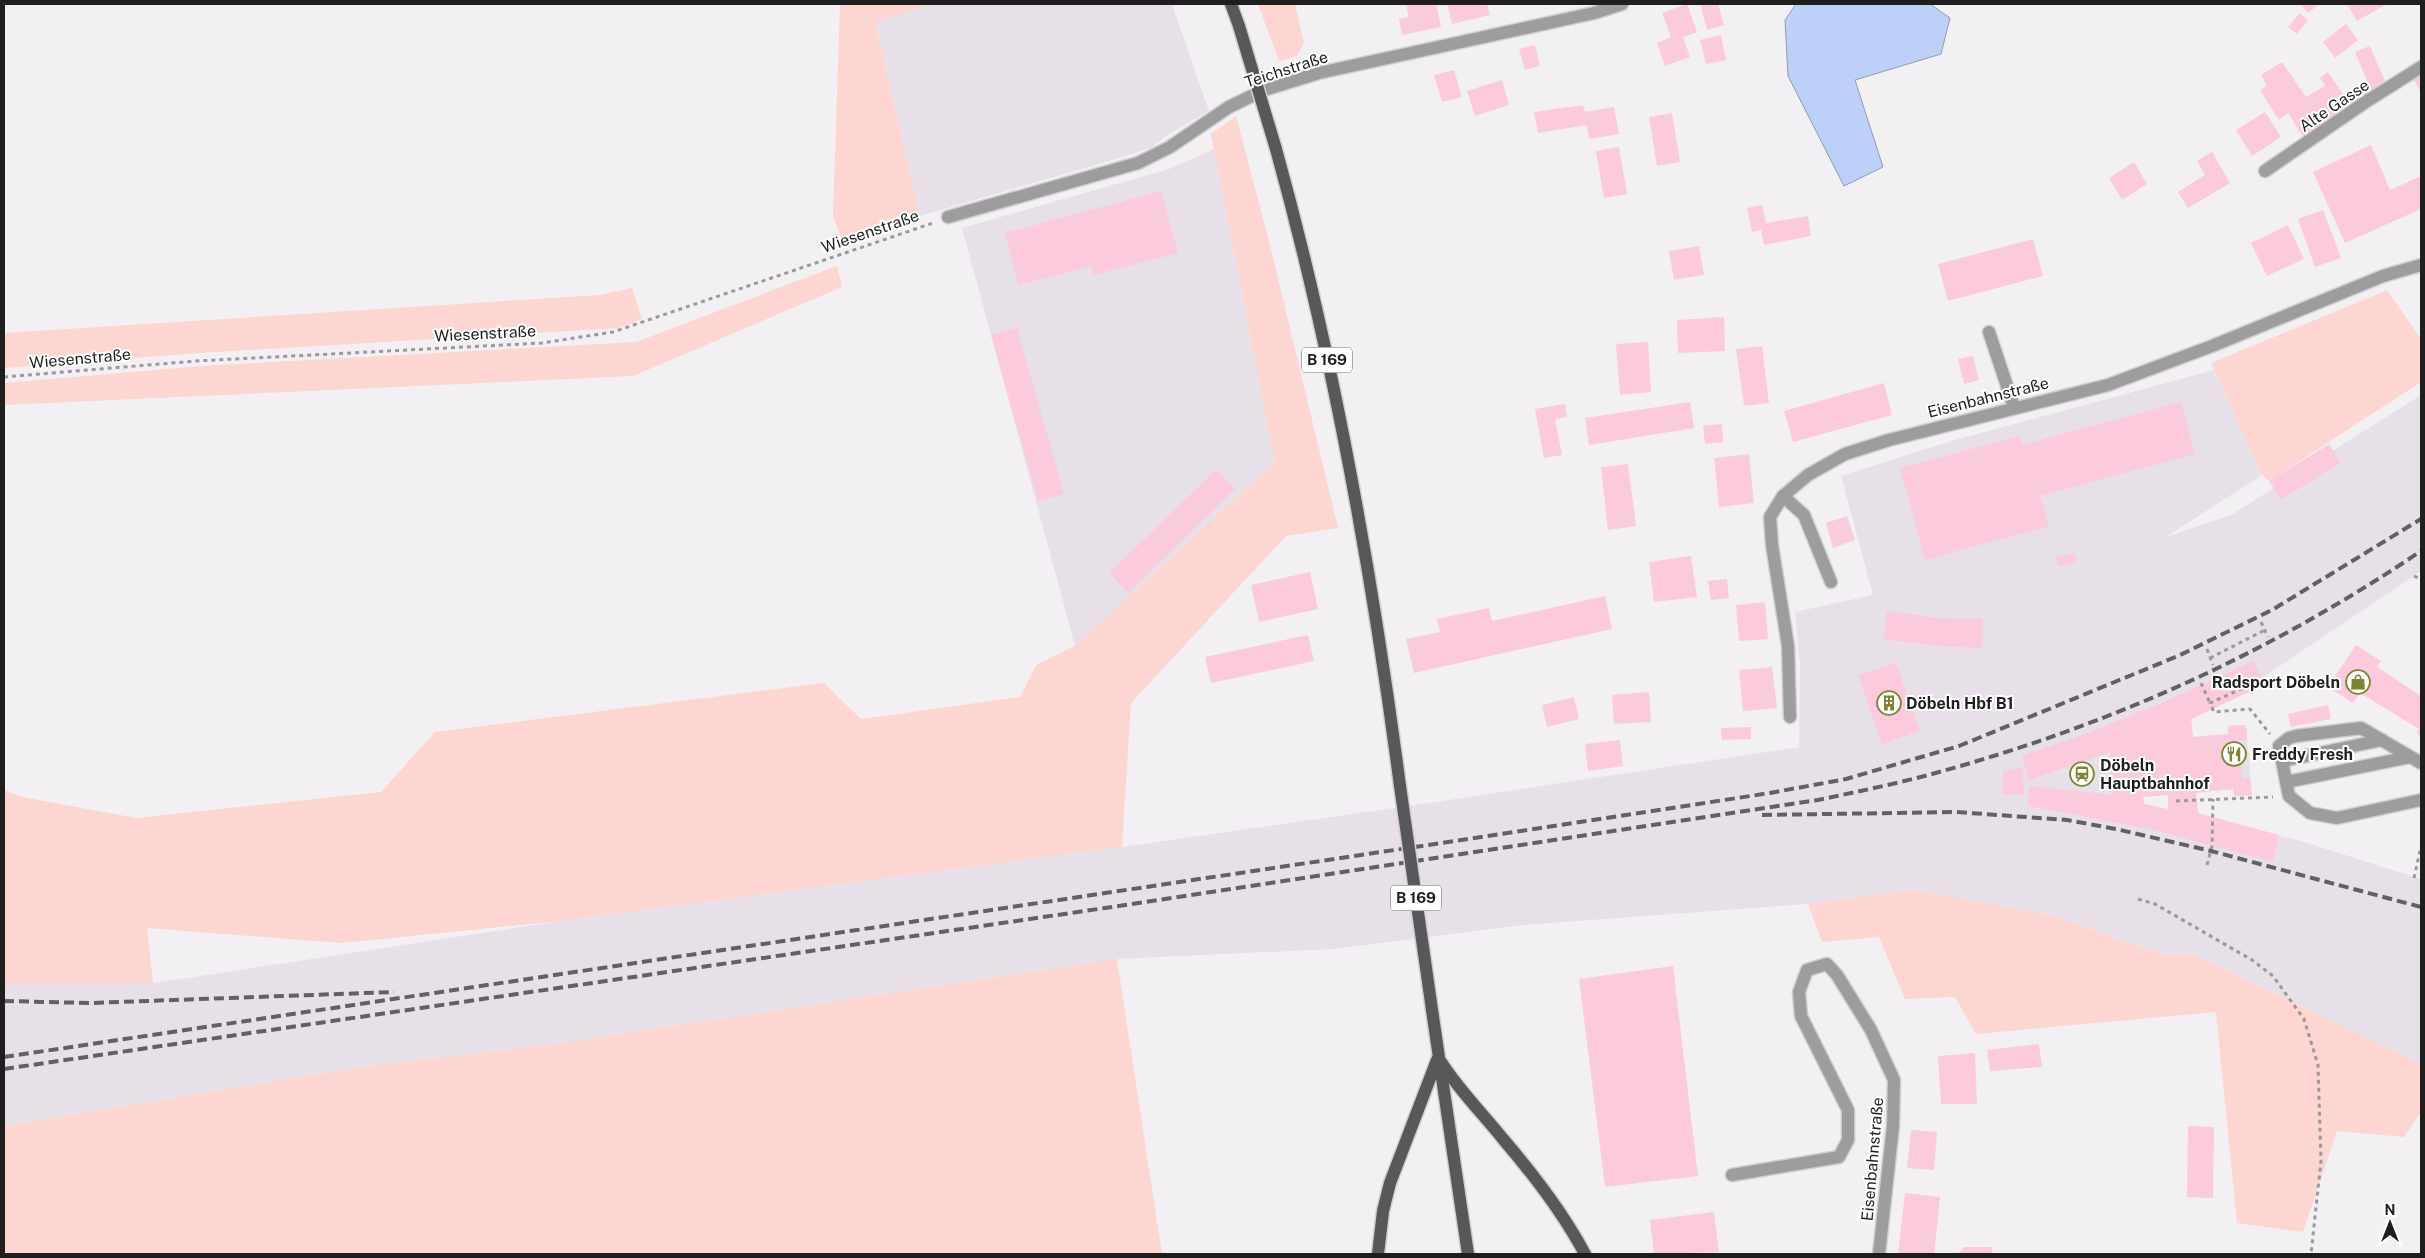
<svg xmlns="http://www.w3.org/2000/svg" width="2425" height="1258" viewBox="0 0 2425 1258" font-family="'Public Sans',sans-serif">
<rect width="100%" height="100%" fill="#f3f0f3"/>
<g fill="#e8e0e8">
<path d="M933,4H1172L1209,111L1170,133L1152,147L1126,156L920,216L875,22Z"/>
<path d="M1214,149L1275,462L1075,646L962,228L1169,169Z"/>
<path d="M2214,370L2262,475L2166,537L2231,515L2421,395V571L2262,678L2265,684L2191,719L2193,737L2228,734V726L2246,725L2252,795L2234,796L2233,789L2143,797L2144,804L2301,841L2421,879V1064L2192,954L2165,955L2050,915L1914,890L1808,904L1523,925L1333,949L1117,959L549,1045L383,1064L4,1126V984L154,983L560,921L1122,847L1429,803L1799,747L1800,664L1795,612L1873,595L1841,476L1951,441Z"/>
</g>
<g fill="#fdd5d1">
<path d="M840,4H933L875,22L920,216L843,243L833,216Z"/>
<path d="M1258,4H1295L1304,43L1297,56L1279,61Z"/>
<path d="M1236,116L1270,245L1338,528L1286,536L1131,703L1122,847L560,921L342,943L147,928L153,983L4,984V790L22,797L136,818L381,792L435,732L824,683L861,719L1020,697L1036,665L1075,646L1275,462L1211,134Z"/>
<path d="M837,266L842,287L633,376L4,405V383L202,366L636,342Z"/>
<path d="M632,288L642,319L619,328L199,353L4,368V333L600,295Z"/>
<path d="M2387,290L2421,339V382L2269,481L2262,475L2211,363Z"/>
<path d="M1914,890L2050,915L2165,955L2192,954L2421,1064V1112L2404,1137L2337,1131L2303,1232L2237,1223L2216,1012L1976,1034L1955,997L1905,999L1879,937L1822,942L1808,904Z"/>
<path d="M1117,959L1162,1254H4V1126L383,1064L549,1045Z"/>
</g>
<path fill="#bdd0f8" stroke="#8e9bb7" d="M1796,4H1930L1950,18L1941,54L1855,80L1883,167L1844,186L1788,76L1785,20Z"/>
<g fill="#fbcadc" fill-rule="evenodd">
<path d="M1413,4H1436L1441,27L1402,35L1399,19L1409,17L1406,5Z"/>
<path d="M1447,4H1487L1490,15L1452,24Z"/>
<path d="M1687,4L1697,32L1683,37L1690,57L1665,66L1657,43L1671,37L1662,13Z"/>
<path d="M1700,4H1718L1724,25L1707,30Z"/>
<path d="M2302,4H2319L2308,13L2301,5Z"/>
<path d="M2347,4H2387L2357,21Z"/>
<path d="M2300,13L2308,20L2297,34L2288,27Z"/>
<path d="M2346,24L2358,40L2335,58L2323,42Z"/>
<path d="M1721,35L1726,60L1706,64L1700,40Z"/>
<path d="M1535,45L1540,66L1525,70L1519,49Z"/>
<path d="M2370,46L2386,84L2371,90L2355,52Z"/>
<path d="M2282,62L2306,97L2325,86L2320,78L2328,72L2351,106L2304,138L2288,113L2279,120L2260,90L2267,86L2261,75Z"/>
<path d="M1454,70L1462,97L1442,102L1434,75Z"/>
<path d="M2421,73V93L2413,78Z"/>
<path d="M1502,80L1509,105L1475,116L1467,91Z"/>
<path d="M1583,105L1585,112L1614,107L1619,134L1589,139L1587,125L1538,133L1534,112Z"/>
<path d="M2265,112L2281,137L2252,156L2236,130Z"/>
<path d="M1672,113L1680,162L1657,166L1649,117Z"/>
<path d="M2371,145L2390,190L2421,176V209L2345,243L2313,172Z"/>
<path d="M1619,147L1627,194L1604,198L1596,151Z"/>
<path d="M2212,152L2230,183L2188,208L2178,192L2205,175L2197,161Z"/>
<path d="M2134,162L2147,184L2122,200L2109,178Z"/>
<path d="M1161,191L1178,253L1094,275L1091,266L1018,285L1005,233Z"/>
<path d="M1762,205L1766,223L1808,216L1811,236L1764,245L1761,230L1752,232L1747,208Z"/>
<path d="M2323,210L2341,258L2315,267L2298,219Z"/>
<path d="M2288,225L2304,259L2267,276L2251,243Z"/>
<path d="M2033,239L2043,276L1948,301L1938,264Z"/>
<path d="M1699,246L1704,275L1674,280L1669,251Z"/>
<path d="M1724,317L1725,351L1678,353L1677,320Z"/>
<path d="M1017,328L1064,494L1038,501L991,335Z"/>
<path d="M1648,342L1651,392L1620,395L1616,344Z"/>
<path d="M1762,346L1769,403L1744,406L1736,349Z"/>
<path d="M1973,356L1979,380L1964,384L1958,359Z"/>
<path d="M1884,383L1892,415L1793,442L1784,411Z"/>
<path d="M1690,402L1694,428L1589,445L1585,418Z"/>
<path d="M2181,402L2195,454L2040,496L2049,526L1925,560L1900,468L2020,436L2022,445Z"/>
<path d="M1565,404L1567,417L1555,419L1562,455L1544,458L1535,409Z"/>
<path d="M1722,424L1723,442L1705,444L1703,426Z"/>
<path d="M2329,444L2340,463L2281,500L2269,481Z"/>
<path d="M1749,454L1754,503L1719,507L1714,458Z"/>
<path d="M1628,464L1636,526L1608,530L1601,467Z"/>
<path d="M1216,470L1235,489L1128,593L1109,573Z"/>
<path d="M1847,516L1855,540L1833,548L1826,523Z"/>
<path d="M2075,553L2076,562L2058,566L2056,557Z"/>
<path d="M1691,556L1697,597L1654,602L1649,562Z"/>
<path d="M1310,572L1318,609L1259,622L1251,585Z"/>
<path d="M1727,579L1729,598L1711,600L1708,581Z"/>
<path d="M1605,596L1612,629L1414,673L1406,639L1440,632L1437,619L1489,608L1492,621Z"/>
<path d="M1765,602L1768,639L1739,641L1736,605Z"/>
<path d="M1887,611L1939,618L1983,619L1982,648L1938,646L1883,639Z"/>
<path d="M1308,635L1314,661L1211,683L1205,657Z"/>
<path d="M2356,645L2381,661L2377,667L2421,696V738L2417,733L2419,729L2360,693L2353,703L2328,687Z"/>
<path d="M2253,661L2265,684L2191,719L2193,737L2229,734L2228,726L2246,725L2247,740H2239L2242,779L2250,778L2252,795L2234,796L2233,789L2196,793L2198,813L2279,835L2273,862L2150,829L2028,806L2029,786L2113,795L2110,752L2029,780L2022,756L2093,731L2164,702ZM2168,795V809L2144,804L2143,797Z"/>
<path d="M1896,663L1920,731L1882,744L1858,675Z"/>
<path d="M1772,667L1777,708L1743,711L1739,670Z"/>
<path d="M1649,692L1651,722L1614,724L1612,695Z"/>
<path d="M1574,697L1579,719L1547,727L1542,705Z"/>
<path d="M2328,705L2331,719L2291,727L2288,714Z"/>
<path d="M1751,727V739L1722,740L1721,728Z"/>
<path d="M1620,740L1623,766L1588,771L1585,744Z"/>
<path d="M2023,767L2024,795L2003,794V771Z"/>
<path d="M1673,966L1698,1176L1605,1187L1579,979Z"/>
<path d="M2039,1044L2042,1067L1990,1071L1987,1050Z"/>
<path d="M1975,1053L1977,1104H1941L1938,1056Z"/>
<path d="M2188,1126L2214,1127L2213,1198L2187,1197Z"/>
<path d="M1911,1130L1937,1132L1934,1170L1907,1168Z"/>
<path d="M1905,1193L1940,1197L1934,1254H1898Z"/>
<path d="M1714,1212L1719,1252L1654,1254L1650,1220Z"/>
<path d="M1964,1247H1992V1254H1958Z"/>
</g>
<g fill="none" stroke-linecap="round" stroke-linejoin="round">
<g stroke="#d1ced1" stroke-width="15">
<g id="minor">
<path d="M2265,171L2364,103L2421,67"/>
<path d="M948,217L1138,163L1170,147L1229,107L1264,90L1319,73L1594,13L1622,4"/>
<path d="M1989,332L2014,407"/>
<path d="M1783,496L1804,515L1831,582"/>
<path d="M1790,717L1788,646L1772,545L1770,517L1783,496L1808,475L1845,454L1889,440L2108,385L2212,346L2383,276L2421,265"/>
<path d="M2282,761L2382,740"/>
<path d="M2421,763L2361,728L2296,736L2289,738L2279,746L2289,796L2310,813L2337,818L2421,800"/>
<path d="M2286,782L2410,757"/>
<path d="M1732,1175L1839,1157L1848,1140V1110L1801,1016L1799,992L1807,970L1827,964L1837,975L1871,1030L1894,1080L1893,1126L1879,1254"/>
</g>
</g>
<g stroke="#d1ced1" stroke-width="15">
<g id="major">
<path d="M1231,4L1239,26"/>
<path d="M1276,149C1334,358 1372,572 1400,786"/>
<path d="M1432,1010L1468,1254"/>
<path d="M1441,1062C1459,1090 1482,1113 1503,1139C1534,1175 1563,1213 1585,1254"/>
<path d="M1378,1254L1383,1211L1390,1183L1437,1060"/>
</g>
</g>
<g stroke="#9b999b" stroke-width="3" stroke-dasharray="4 4" stroke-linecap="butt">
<path d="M4,377L196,361L542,343L613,332L933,223"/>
<path d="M2414,576L2421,579"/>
<path d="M2261,622L2268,637"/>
<path d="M2207,649L2213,665"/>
<path d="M2210,658L2265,630"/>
<path d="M2257,682L2210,703L2214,712L2250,709L2270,734"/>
<path d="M2201,683L2210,703"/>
<path d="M2176,801L2273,797"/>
<path d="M2207,865L2212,846L2213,799"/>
<path d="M2414,878L2421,846"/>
<path d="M2138,899L2155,904L2252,960L2273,976L2304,1019L2318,1065L2321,1161L2311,1254"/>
</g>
<use href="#minor" stroke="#9d9d9e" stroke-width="12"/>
<use href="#major" stroke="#58585a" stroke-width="12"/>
<g stroke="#626162" stroke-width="4" stroke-dasharray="10 5" stroke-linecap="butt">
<path d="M1762,815L1956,812L2067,820L2116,829L2211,851L2421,907"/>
<path d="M4,1001L91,1003L394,992"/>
<path d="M4,1057L1475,838L1770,793L1846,779L1959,746L2178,656L2272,610L2421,519"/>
<path d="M4,1069L1105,908L1818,800C1856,792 1895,784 1932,774C2111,725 2268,654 2421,551"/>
</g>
<g stroke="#d1ced1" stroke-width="15" stroke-linecap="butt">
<g id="major-bridge">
<path d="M1239,26L1276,149"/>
<path d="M1400,786L1432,1010"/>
</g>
</g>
<use href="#major-bridge" stroke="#58585a" stroke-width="12"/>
</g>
<defs>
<g id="shop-ring" transform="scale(1.25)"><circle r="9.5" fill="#fff" stroke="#7d8430" stroke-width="1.5"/><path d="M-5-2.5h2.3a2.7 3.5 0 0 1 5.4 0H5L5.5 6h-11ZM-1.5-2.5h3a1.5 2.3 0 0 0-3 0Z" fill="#7d8430"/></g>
<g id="building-ring" transform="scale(1.25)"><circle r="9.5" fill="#fff" stroke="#7d8430" stroke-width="1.5"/><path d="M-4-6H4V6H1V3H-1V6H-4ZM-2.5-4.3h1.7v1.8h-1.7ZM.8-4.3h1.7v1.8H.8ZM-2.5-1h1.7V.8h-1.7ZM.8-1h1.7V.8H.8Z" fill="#7d8430"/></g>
<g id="restaurant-ring" transform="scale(1.25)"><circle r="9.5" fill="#fff" stroke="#7d8430" stroke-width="1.5"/><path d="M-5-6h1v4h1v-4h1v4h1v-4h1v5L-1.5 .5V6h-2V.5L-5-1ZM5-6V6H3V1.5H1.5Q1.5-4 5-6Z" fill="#7d8430"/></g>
<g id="station-ring" transform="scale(1.25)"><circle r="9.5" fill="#fff" stroke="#7d8430" stroke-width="1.5"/><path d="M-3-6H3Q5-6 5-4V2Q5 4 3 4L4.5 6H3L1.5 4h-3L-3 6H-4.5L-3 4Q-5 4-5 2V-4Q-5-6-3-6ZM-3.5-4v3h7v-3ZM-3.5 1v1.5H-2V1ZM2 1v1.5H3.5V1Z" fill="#7d8430"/></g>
</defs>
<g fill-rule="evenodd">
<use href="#shop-ring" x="2358" y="682"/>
<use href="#building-ring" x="1889" y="703"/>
<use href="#restaurant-ring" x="2234" y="754"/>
<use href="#station-ring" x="2082" y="774"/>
</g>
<g text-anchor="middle" stroke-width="4" stroke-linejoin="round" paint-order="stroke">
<g fill="#fff" stroke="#626262" stroke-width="1">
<rect x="1302" y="347.5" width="50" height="25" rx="4"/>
<rect x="1391" y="885.5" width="50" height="25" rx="4"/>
</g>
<g font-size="15" font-weight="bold" fill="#1f1e1f">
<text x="1327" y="365">B 169</text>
<text x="1416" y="903">B 169</text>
</g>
<g font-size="16" fill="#1f1e1f" stroke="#fff">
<text transform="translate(1286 69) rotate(-18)" y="6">Teichstraße</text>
<text transform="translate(2334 105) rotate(-34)" y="6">Alte Gasse</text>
<text transform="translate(870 231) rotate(-19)" y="6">Wiesenstraße</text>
<text transform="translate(485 333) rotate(-3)" y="6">Wiesenstraße</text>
<text transform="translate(80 358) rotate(-5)" y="6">Wiesenstraße</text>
<text transform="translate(1988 397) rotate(-14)" y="6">Eisenbahnstraße</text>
<text transform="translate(1872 1159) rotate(-85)" y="6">Eisenbahnstraße</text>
</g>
<g font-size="16" font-weight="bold" fill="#1f1e1f" stroke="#fff" text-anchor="start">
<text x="2340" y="688" text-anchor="end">Radsport Döbeln</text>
<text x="1906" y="709">Döbeln Hbf B1</text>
<text x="2252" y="760">Freddy Fresh</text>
<text x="2100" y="771">Döbeln<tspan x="2100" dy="18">Hauptbahnhof</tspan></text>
</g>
</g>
<rect width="2425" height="1258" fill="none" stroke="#1f1e1f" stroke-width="10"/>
<g transform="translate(2390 1223)" stroke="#ffffff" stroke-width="4" paint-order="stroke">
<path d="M0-4L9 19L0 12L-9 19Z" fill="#1f1e1f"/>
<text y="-8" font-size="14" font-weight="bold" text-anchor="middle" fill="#1f1e1f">N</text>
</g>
</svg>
